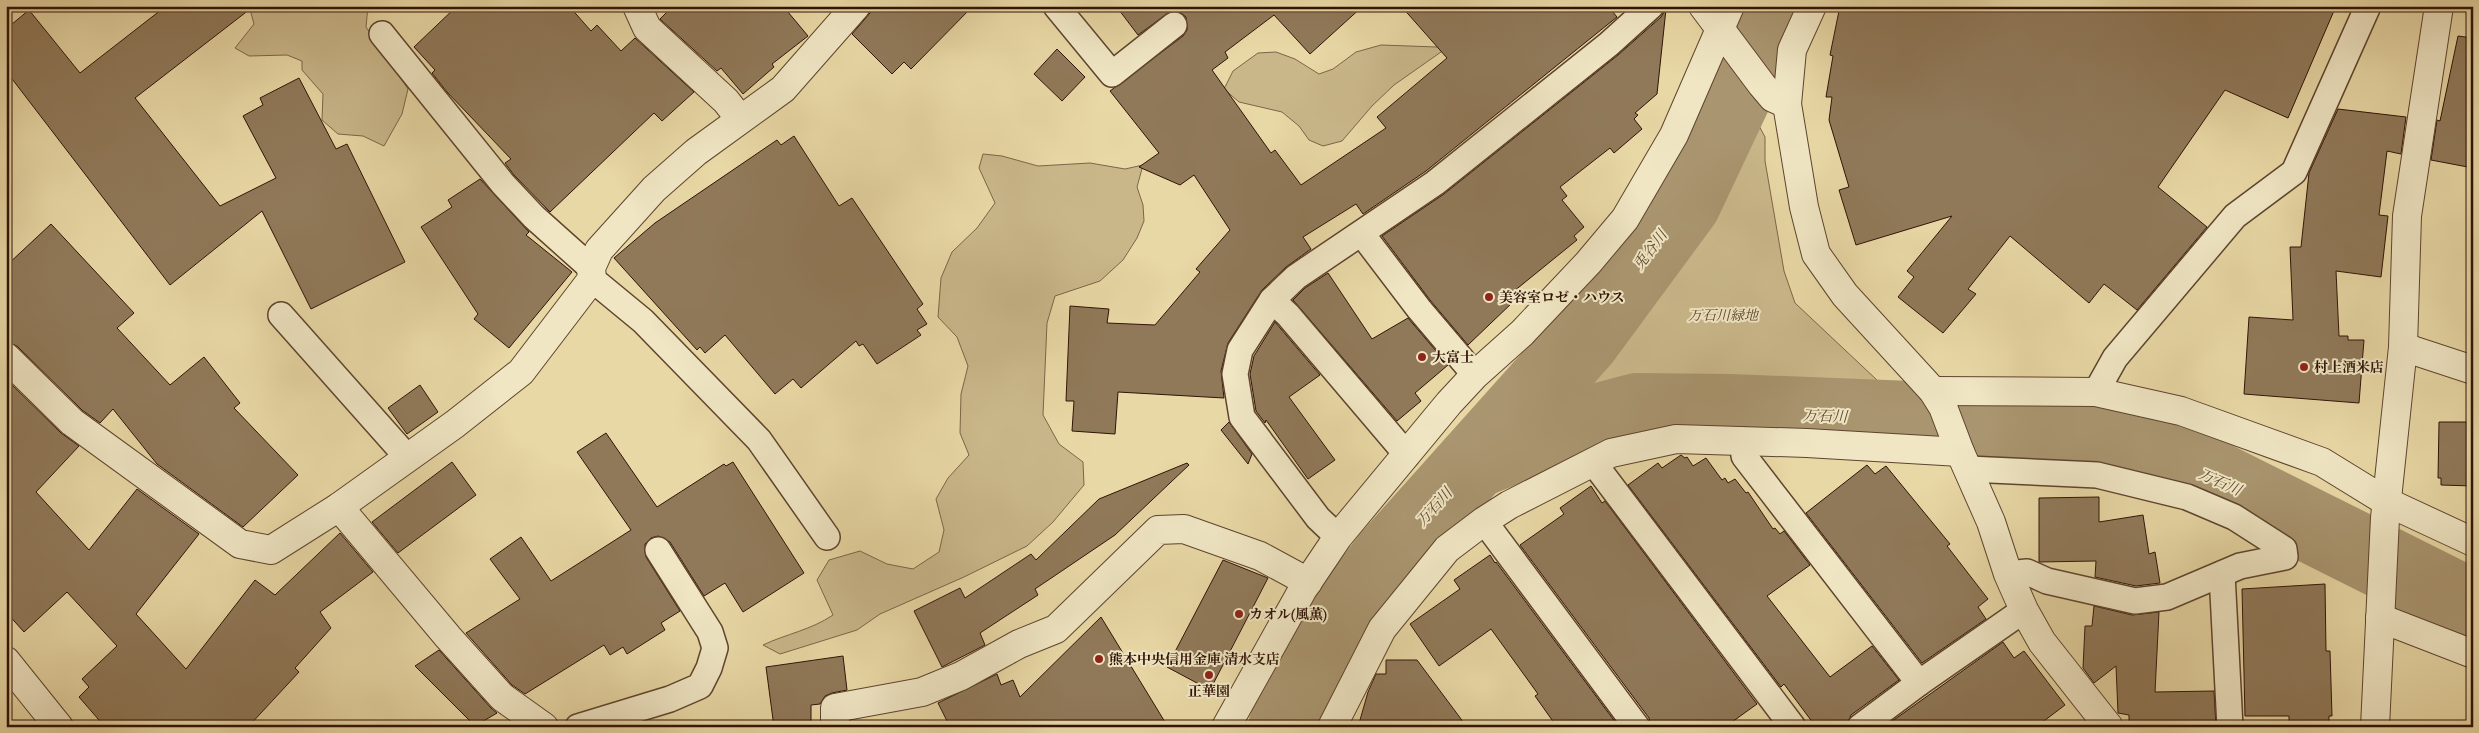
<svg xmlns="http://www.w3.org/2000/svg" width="2479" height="733" viewBox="0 0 2479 733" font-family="'IM FELL French Canon','Noto Serif JP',serif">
<rect width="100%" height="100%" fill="#e8d8a5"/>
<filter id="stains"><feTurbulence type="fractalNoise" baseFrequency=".004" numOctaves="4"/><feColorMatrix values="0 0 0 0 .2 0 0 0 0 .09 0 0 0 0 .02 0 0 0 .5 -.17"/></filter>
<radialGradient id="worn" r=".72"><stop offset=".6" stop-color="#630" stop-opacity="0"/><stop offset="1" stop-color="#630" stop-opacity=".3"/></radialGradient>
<g fill="#c9b78a" stroke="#7c6548">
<path d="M249,6H368L366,27L408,89L402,114L384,146L363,136L338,134L322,120L323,94L302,70V61L287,55L249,56L235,48L254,24Z"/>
<path d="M1493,6L1441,52L1394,85L1372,106L1342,141L1323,146L1309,140L1299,126L1282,112L1239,102L1224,89L1233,71L1258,53L1276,52L1295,59L1319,74L1333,69L1356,52L1381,45L1437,47Z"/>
<path d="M1757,122L1765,137V161L1784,271L1795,303L1878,381L1879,398C1799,394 1719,384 1639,390C1605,393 1573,407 1541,418L1536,413L1666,271L1698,232L1748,127Z"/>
<path d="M983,154L1002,156L1038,166L1090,163L1125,169L1143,165L1137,187L1143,205L1144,221L1137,238L1123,260L1100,281L1055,296L1047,323L1043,415L1059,444L1083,462L1084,485L1053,522L1027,546L964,577L880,614L857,630L780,654L763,645C786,634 811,630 833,615L817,580L829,560L860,551L887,564L913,569L939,552L944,530L936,499L948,478L969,455L960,433L961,394L968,366L957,337L938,317L941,278L952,252L977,228L995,203L979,168Z"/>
</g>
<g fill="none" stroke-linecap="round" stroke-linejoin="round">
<g stroke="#a9956f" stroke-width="74">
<path d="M1474,462L1539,436L1637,410L1731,411L2013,422L2101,437L2217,479L2473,607"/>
<path d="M1285,727L1332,632L1388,558L1583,340L1684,203L1777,6"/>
</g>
</g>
<g fill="#907959" stroke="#301306">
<path d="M166,6H254L135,98L220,206L276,178L243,116L263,105L260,98L299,78L336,149L347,144L405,262L311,309L262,211L170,285L6,71V29L29,10L80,73Z"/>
<path d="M457,6H569L591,31L597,25L621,51L635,38L694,92L662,121L654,113L550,212L514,175L505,163L511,159L447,92L432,73L435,70L414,47Z"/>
<path d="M673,6H783L808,36L772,64L774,67L743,94L721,68L717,71L660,19Z"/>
<path d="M876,6H973L911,69L904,62L892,74L852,34Z"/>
<path d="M1116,6H1363L1310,54L1274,15L1225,52L1228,58L1212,70L1271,153L1275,150L1301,185L1386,128L1377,117L1447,58L1401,6H1608L1617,17L1426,171L1363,214L1356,204L1303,237L1311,249L1286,267L1262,290L1228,343L1221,371L1224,398L1118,392L1115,434L1072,431L1074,401H1066L1070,306L1109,309L1107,323L1155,325L1200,272L1196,269L1230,230L1194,175L1180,185L1139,167L1159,153L1110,91L1183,36L1187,30L1186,17L1180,12L1171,11L1138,35Z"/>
<path d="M1840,6H2336L2288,118L2225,90L2158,187L2207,227L2137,310L2104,284L2089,303L2010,236L1968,289L1976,294L1943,333L1898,297L1914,277L1907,271L1952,216L1856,245L1839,190L1849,187L1829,120L1832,97H1826L1833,56L1830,55Z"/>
<path d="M1666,9L1657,94L1635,113L1638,115L1634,119L1642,129L1614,153L1610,148L1560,187L1567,196L1562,200L1584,227L1574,236L1577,240L1508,296L1513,302L1468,345L1430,300L1382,236L1444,194L1618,55L1661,17Z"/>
<path d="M2458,36L2473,38V168L2431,160L2437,120L2440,121Z"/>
<path d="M1057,49L1085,77L1062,101L1034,74Z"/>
<path d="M2338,109L2406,117L2401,154L2387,151L2379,215L2388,216L2381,277L2336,271L2339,336H2348V340H2364L2359,403L2244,394L2249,317L2293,320L2290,247H2301L2309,173Z"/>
<path d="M794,136L839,206L852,198L923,304L917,309L927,324L917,330L921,335L877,364L863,344L859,346L856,341L801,388L793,379L775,394L725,335L705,353L700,347L697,350L614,258L655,223L777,140L781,145Z"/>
<path d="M480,179L529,232L526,235L572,272L509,348L474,319L478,314L421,227L452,207L448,200Z"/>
<path d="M51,224L134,313L117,328L170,385L204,357L240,403L234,408L298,475L243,527L157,464L113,409L100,423L82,410L17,346L6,342V266Z"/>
<path d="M1328,273L1372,339L1408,318L1448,365L1415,393L1421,401L1397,421L1293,300L1305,288Z"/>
<path d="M1275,322L1320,375L1289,397L1335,460L1308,479L1266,420L1265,423L1256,411L1250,374L1254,356Z"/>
<path d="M6,379L61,433L79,446L36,492L89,550L137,489L199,534L136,614L186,669L255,580L275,595L340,533L373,572L320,612L331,628L295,668L299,672L248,727H105L79,697L89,687L82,679L117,646L67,592L24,632L6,612Z"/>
<path d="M420,385L438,412L407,434L388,408Z"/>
<path d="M1229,422L1252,454L1248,464L1221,430Z"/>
<path d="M2439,422H2473V486L2441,485V478H2438Z"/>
<path d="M606,433L657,507L724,464L726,466L733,462L804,573L743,612L725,583L704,596L670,542L658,536L651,538L645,544L646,557L680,611L661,623L665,630L627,654L623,647L610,655L604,645L525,694L512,685L466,633L520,599L490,559L521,537L551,581L631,530L577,452Z"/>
<path d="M1681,455L1685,458L1687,457L1693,466L1706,458L1722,480L1725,478L1728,483L1735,479L1746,493L1748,492L1773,529L1775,528L1780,534L1784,531L1810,565L1767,596L1830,677L1872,646L1899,680L1851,715L1846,727H1816L1784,684L1781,687L1628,485L1658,463L1662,468Z"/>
<path d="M452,462L476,495L398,553L372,522Z"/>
<path d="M1187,463L1189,465L1115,535L1035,589L1038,595L980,633L985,645L942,667L914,611L960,588L965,598L1031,554L1036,560L1099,499Z"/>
<path d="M1867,465L1875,474L1886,466L1950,544L1947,546L1988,599L1978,607L1986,619L1922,663L1806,513Z"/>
<path d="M1591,486L1602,503L1605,501L1757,704L1725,727H1651L1649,718L1520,545L1564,514L1560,508Z"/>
<path d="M2099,497V522L2143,515L2149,554L2155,552L2160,583L2136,586L2095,577L2096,561L2039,562V498Z"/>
<path d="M1490,555L1495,563L1496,562L1619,727H1557L1535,696L1538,694L1491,629L1439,666L1410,624L1460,589L1454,580Z"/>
<path d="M1223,560L1268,578L1210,690L1167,667Z"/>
<path d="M2325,584L2326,651H2330L2332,716H2329V727H2289V716H2245L2242,589Z"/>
<path d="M2094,606L2132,615L2159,612L2155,692L2214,691L2216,727L2129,726V715L2118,713L2116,666L2094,683L2083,668L2085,626H2092Z"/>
<path d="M1101,617L1168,727H950L938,703L997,674L1001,685L1013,680L1020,697Z"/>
<path d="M2003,642L2014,658L2024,651L2065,705L2036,727H1884Z"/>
<path d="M439,650L491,708L497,713L475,726L415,666Z"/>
<path d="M843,656L847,690L832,693L825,696L820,704L811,705V727H774L766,667Z"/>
<path d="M1386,660H1417L1467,727H1358L1368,692L1376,674H1386Z"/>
</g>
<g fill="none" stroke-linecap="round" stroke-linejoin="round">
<g stroke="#5e442e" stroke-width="28">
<g id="service">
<path d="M1056,6L1112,74L1174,25"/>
<path d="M382,34L503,184L534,217L591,268"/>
<path d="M1362,234L1419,309L1475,375"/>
<path d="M592,279L643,321L759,440L827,537"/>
<path d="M1272,300L1296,277L1435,183L1609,44L1651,6"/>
<path d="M281,315L408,458"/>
<path d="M2096,392L2115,358L2235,216L2294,172L2368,6"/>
<path d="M1743,440L1744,456L1919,683L2024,610"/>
<path d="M1593,462L1793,727"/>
<path d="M1968,469L2097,475L2187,497L2234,517L2284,549L2285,557L2240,566L2167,597L2135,601L2047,581L2027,572L2008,574"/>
<path d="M1484,521L1637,727"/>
<path d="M1338,537L1318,518L1242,417L1235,374L1240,350L1272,300L1288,315L1407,455"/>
<path d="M2222,574L2230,727"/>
<path d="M578,727L670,699L700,686L709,668L715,648L710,632L658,550"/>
<path d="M1860,727L1919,683"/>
</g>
</g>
<g stroke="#5e442e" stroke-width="30">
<g id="minor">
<path d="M637,6L647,28L726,101L740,119"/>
<path d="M1703,6L1762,85L1773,98L1787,104"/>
<path d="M1812,6L1792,50L1787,104L1804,207L1816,254L1845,295L1933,391L1943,407L1960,452L1991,522L2008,574L2024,610L2042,642L2109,727"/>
<path d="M2403,347L2473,370"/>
<path d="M6,357L72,422L240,544L271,550L339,507L455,424L521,372L592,279L591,268L599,250L654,189L696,152L783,89L856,6"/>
<path d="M1933,391L2096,392L2181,411L2322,462L2387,502L2473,542"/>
<path d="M339,507L448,637L502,697L544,727"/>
<path d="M2380,618L2473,654"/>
<path d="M6,661L59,727"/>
<path d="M835,727V708L922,692L961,676L1019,644L1056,629L1158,530L1184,529L1260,556L1308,582"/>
<path d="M1226,727L1303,589L1338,537L1449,403L1475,375L1522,333L1588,263L1625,219L1674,135L1730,6"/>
<path d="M1332,727L1382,629L1447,549L1484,521L1509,505L1611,453L1676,439L1807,443L1960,452"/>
</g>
</g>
<g stroke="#5e442e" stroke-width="30">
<path id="tertiary" d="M2375,727L2385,518L2403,347L2407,216L2439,6"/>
</g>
<use href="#service" stroke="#f0e6c4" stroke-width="25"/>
<use href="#minor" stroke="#f0e6c4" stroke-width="28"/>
<use href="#tertiary" stroke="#f0e6c4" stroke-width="28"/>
</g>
<g fill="#8f2418" stroke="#f0e6c4" stroke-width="2">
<circle cx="1489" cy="297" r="5"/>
<circle cx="1422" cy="357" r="5"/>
<circle cx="2304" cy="367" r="5"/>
<circle cx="1239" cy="614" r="5"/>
<circle cx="1099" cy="659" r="5"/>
<circle cx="1209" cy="675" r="5"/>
</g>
<g text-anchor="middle" stroke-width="4" stroke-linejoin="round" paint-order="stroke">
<g font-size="14" font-weight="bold" fill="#301306" stroke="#f0e6c4" text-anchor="start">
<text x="1499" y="302">美容室ロゼ・ハウス</text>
<text x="1432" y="362">大富士</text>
<text x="2314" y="372">村上酒米店</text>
<text x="1249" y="619">カオル(風薫)</text>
<text x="1109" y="664">熊本中央信用金庫 清水支店</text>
<text x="1209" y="696" text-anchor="middle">正華園</text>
</g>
<g font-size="14" font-style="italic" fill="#5e442e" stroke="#f0e6c4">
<text x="1723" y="320">万石川緑地</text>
</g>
<g font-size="15" font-style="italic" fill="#604730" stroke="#f0e6c4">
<text transform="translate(1650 250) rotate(-53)" y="5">兎谷川</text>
<text transform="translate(1825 416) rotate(2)" y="5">万石川</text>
<text transform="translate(2220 482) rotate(24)" y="5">万石川</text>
<text transform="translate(1434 507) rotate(-48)" y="5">万石川</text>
</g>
</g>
<rect width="2479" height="733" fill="none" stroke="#e8d8a5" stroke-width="25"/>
<rect x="8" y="8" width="2464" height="718" fill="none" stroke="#301306" stroke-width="2.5"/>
<rect x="12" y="12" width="2454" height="708" fill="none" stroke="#301306"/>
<rect width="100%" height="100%" filter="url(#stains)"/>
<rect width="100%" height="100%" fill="url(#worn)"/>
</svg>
